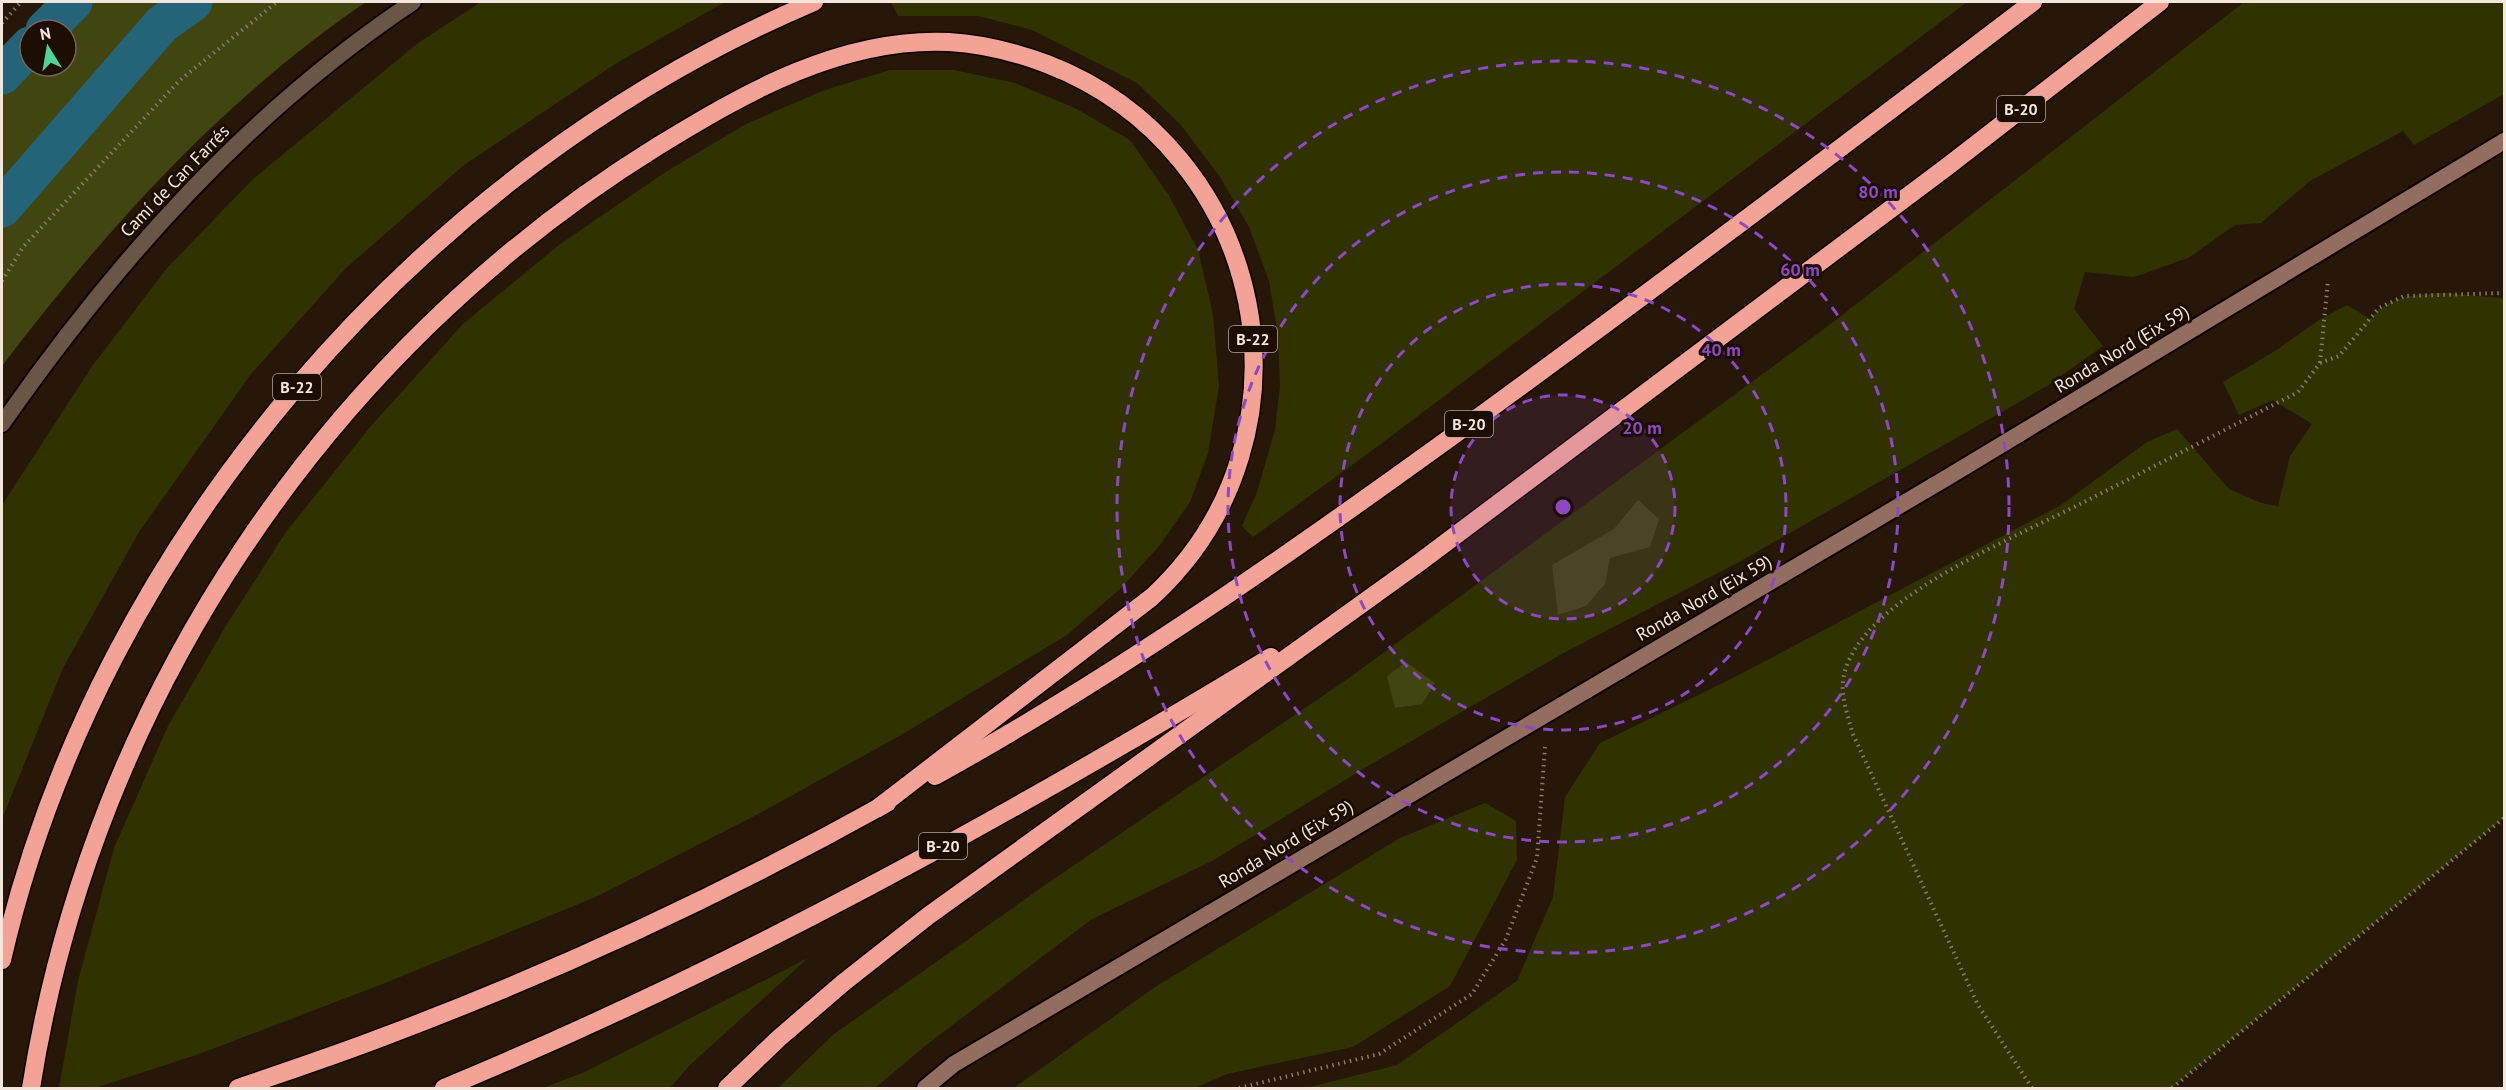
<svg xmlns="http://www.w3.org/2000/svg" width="2506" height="1090" viewBox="0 0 2506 1090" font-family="'PT Sans',sans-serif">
<rect width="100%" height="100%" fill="#271709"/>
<g fill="#303300">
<path d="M481,2H725L615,64L464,165L346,268L251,374L139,532L63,668L2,819V505L93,365L167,268L253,179L418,43Z"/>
<path d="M891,2H1967L1374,449L1253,537L1242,526L1257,492L1275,430L1280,386L1278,336L1269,281L1249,227L1220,177L1180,124L1137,83L1032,30L978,16H898Z"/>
<path d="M2244,2H2504V94L2414,145L2403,131L2310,181L2261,223L2235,225L2188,258L2134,277L2085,272L2074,309L2103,346L2047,386L1739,562L1567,651L1368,766L1212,861L1092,919L925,1046L875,1088H778L834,1034L1048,883L1349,678L1832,323Z"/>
<path d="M890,70H954L1015,83L1075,108L1130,140L1168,194L1198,250L1213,314L1219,386L1208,453L1190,502L1160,545L1121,588L1067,635L901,735L760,813L598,896L380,985L202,1053L95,1088H59L78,981L114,848L168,726L227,624L286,532L371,426L463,324L559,245L667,171L746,124L822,91Z"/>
<path d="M2444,293L2504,298V818L2172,1088H1306L1397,1065L1517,981L1553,897L1565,797L1600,743L1733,678L2061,505L2147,442L2177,429L2229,489L2261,503L2278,506L2290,456L2312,424L2273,400L2239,415L2223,382L2275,351L2319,320L2347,305L2370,319C2391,295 2413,295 2444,293Z"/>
<path d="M1485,803L1516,821L1517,860L1450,986L1353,1047L1227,1074L1195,1088H1014L1155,987L1400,838Z"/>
<path d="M808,958L690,1065L670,1088H543L585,1072Z"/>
</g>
<g fill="#414510">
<path d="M87,2H366C223,99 106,229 2,366V87L30,57V66H66V30H57Z"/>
<path d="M1638,500L1659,519L1650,547L1610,558L1605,584L1586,606L1558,615L1552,565L1614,529Z"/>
<path d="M1406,662L1435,683L1422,704L1395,708L1387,676Z"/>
</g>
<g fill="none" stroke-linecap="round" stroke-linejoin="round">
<g stroke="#236479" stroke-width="39">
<path d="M45,30L73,2"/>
<path d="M2,75L30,46"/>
<path d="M2,208L162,24L193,2"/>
</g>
<g stroke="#0f0300" stroke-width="20">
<path id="tertiary" d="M2,424C115,262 248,112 413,2"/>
</g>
<g stroke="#0f0300" stroke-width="20">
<path id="secondary" d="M925,1088L954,1064L1948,477L2504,141"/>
</g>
<g stroke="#0f0300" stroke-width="21">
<g id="motorway">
<path d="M935,776C1124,671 1301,546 1476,419C1664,282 1849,142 2033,2"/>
<path d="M2,960C98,543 421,168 814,2"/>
<path d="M31,1088C92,701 325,352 658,146C746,92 842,37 949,42C983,44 1015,52 1047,64C1267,149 1326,436 1152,597L878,808"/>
<path d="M238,1088C288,1071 339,1054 388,1035C558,971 729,891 887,803"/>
<path d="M444,1088C732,969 1005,818 1271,657"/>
<path d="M727,1088L778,1039L843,983L928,916L1420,562L1948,166L2160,2"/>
</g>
</g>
<g stroke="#887a6f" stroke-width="4" stroke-dasharray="1.5 4.5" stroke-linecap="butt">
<path d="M2,23L21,2"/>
<path d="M2,281L23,247L180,80L277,2"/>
<path d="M2320,363L2328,280"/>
<path d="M1239,1088L1379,1054L1472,994L1506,939L1537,858L1545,747"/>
<path d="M2032,1088L1978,1005L1852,732C1845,703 1836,687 1850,658C1882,591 2018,536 2084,502C2155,466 2227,429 2298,392L2320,363L2339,356L2379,308L2404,296L2504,293"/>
<path d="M2172,1088L2504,818"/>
</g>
<use href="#tertiary" stroke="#6a5647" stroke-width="16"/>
<use href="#secondary" stroke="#936d5f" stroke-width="16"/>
<use href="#motorway" stroke="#f2a396" stroke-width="18"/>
</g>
<circle cx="1563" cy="507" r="112" fill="#8d48c4" fill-opacity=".12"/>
<g fill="none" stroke="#8d48c4" stroke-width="3" stroke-dasharray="10 8">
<circle cx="1563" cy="507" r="112"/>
<circle cx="1563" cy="507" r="223"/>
<circle cx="1563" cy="507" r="335"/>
<circle cx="1563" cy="507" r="446"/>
</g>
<g text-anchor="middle" stroke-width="6" stroke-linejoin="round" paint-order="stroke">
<g fill="#1d0e03" stroke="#b2a59c" stroke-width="1.5">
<rect x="1997" y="96" width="48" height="26" rx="4.5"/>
<rect x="1229" y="326" width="48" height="26" rx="4.5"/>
<rect x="273" y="374" width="48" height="26" rx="4.5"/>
<rect x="1445" y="411" width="48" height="26" rx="4.5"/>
<rect x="919" y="833" width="48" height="26" rx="4.5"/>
</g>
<g font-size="16" font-weight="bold" fill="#f2e6dd">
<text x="2021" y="115">B-20</text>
<text x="1253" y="345">B-22</text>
<text x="297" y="393">B-22</text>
<text x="1469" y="430">B-20</text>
<text x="943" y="852">B-20</text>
</g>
<g font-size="18" fill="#f2e6dd" stroke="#1d0e03">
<text transform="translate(175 181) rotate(-46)" y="6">Camí de Can Farrés</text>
<text transform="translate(2122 349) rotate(-31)" y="6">Ronda Nord (Eix 59)</text>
<text transform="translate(1704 598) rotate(-30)" y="6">Ronda Nord (Eix 59)</text>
<text transform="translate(1286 844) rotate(-31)" y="6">Ronda Nord (Eix 59)</text>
</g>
</g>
<circle cx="1563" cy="507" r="9" fill="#8d48c4" stroke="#1d0e03" stroke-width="3"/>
<g font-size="18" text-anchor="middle" font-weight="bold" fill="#8d48c4" stroke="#1d0e03" stroke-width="6" stroke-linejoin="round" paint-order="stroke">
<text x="1878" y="198">80 m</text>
<text x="1800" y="276">60 m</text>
<text x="1721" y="356">40 m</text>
<text x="1642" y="434">20 m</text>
</g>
<rect width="2506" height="1090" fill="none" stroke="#f2e6dd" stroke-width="6"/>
<g transform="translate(48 48) rotate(349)"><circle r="28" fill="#1d0e03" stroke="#72645a" stroke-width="1.5"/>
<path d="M0-4.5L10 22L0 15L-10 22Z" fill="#50d398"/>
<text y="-9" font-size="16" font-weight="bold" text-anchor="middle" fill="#f2e6dd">N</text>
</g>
</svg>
